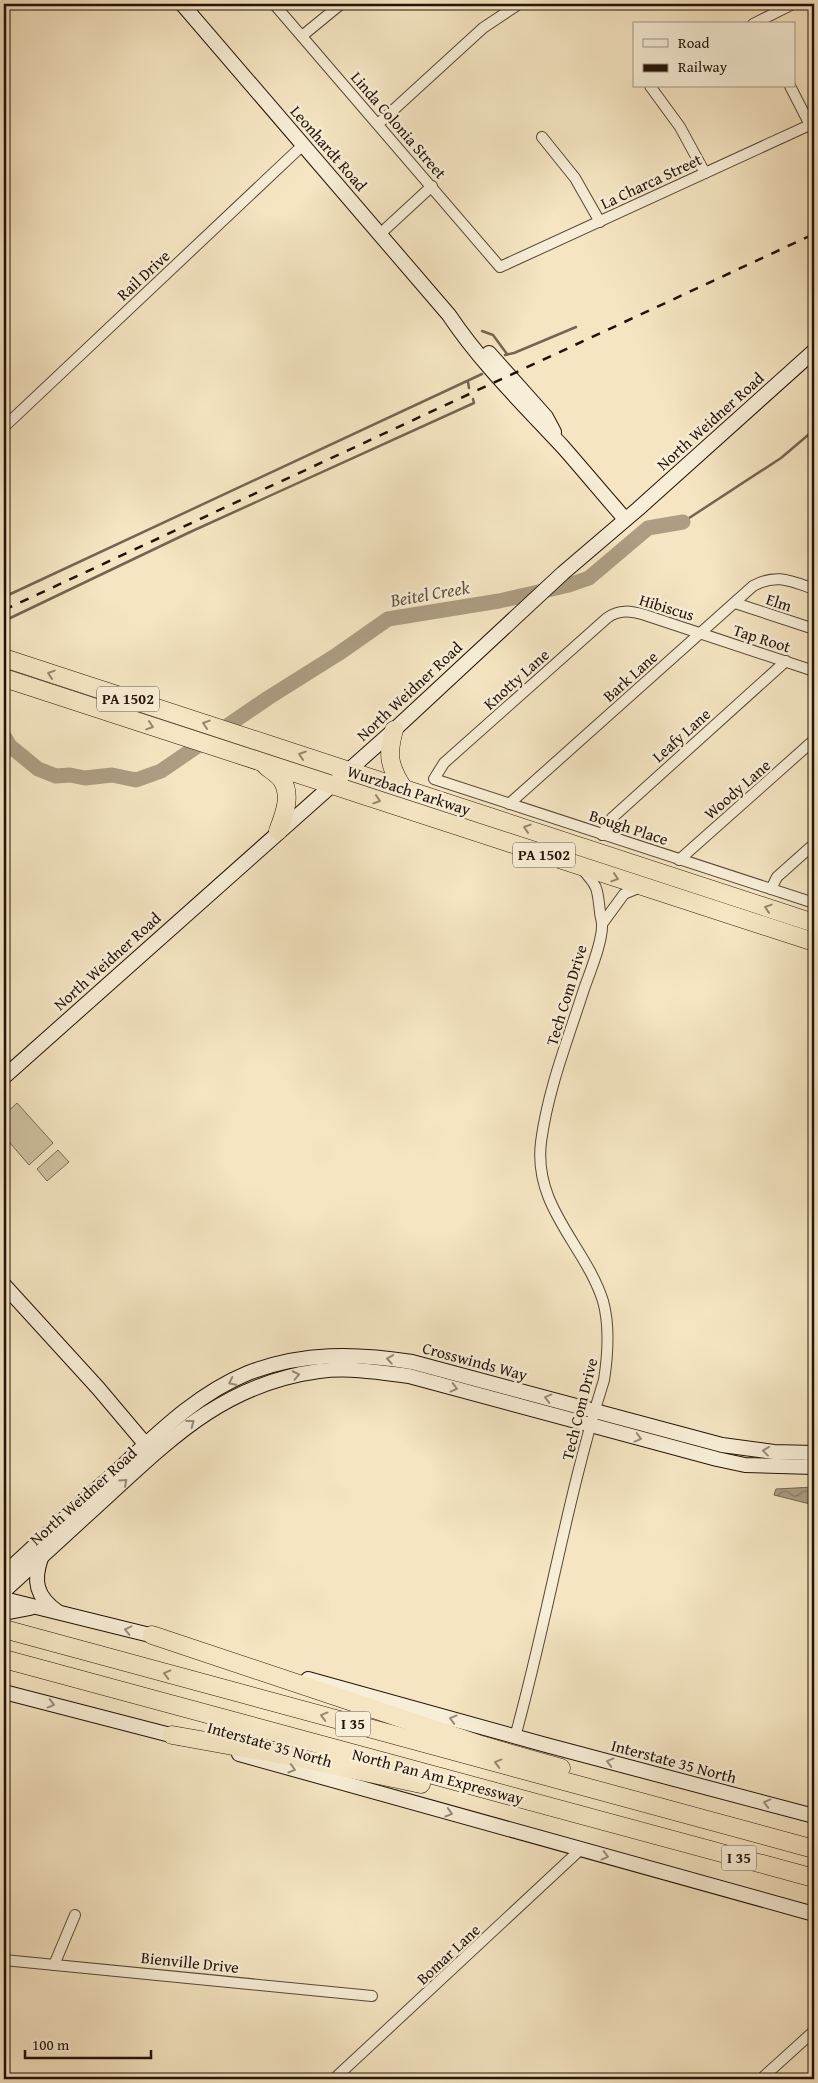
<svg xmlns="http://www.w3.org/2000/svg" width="818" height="2083" viewBox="0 0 818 2083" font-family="'Gentium Book Plus',serif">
<defs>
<pattern id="water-waves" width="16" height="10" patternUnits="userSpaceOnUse" patternTransform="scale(1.25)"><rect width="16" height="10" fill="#ad9d82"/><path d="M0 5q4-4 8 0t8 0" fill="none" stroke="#8c7f68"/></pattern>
</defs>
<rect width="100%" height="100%" fill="#f5e5c2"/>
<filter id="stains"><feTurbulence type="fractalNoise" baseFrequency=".004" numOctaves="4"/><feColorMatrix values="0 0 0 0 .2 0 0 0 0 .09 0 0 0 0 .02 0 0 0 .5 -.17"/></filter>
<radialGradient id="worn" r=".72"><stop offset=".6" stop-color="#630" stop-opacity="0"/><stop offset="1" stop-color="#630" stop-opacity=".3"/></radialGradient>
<g fill="#d1c1a2" stroke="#7a6a54">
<path d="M17,1103L53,1143L29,1165L4,1136V1115Z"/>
<path d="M58,1150L69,1162L47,1181L37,1169Z"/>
</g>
<path fill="url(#water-waves)" stroke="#756550" d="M814,1487V1505L774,1495L776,1489Z"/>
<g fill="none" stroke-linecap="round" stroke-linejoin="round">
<g stroke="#756550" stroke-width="2.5">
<path d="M482,331L493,335L507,354"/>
<path d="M505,355L514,353L576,327"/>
<path d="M468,382L469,388"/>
<path d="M683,522L781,458L814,430"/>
<path d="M4,597L482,374"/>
<path d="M4,621L188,533L474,403L473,399"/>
</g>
<path stroke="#ad9d82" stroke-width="15" d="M4,736L10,746L38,769L56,776L70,775L85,778L112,775L136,780L161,771L268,698L338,654L388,619L499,601L569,585L589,578L648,528L683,522"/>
<g stroke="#574735" stroke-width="12">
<g id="street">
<path d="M274,4L500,267L814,123"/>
<path d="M753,24L793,4"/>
<path d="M302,36L341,4"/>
<path d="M650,86L680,127L705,173"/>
<path d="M790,86L810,125"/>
<path d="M378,124L483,28L519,4"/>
<path d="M542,137L575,178L600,222"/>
<path d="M380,234L432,186"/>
<path d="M4,427L303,145"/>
<path d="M735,603L814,629"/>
<path d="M814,671L645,615C631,611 619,609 607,618L444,763L434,779L814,903"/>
<path d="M509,804L753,586C777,573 791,581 814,589"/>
<path d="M602,835L612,818L786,661"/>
<path d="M679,860L814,740"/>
<path d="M771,889L777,877L814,844"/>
<path d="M602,924L624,894L641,887"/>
<path d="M515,1737C548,1618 567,1497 604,1380C608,1354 610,1326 603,1301C585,1245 533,1207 541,1142C548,1089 568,1039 584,989C590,972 603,941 602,924C602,920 600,916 600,912C597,888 599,888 582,869"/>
<path d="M4,1960L372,1996"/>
<path d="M54,1965L75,1915"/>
<path d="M334,2079L581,1849"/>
<path d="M761,2079L814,2031"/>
</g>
</g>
<g stroke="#221206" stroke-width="16">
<g id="secondary">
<path d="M182,4L449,315C481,363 523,404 563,447C584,471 604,495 625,519"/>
<path d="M489,353L546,417L554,432"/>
<path d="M4,1077L394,730L563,573L638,509L814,351"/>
<path d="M4,1285L98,1388L152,1452"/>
<path d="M41,1558C33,1581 36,1597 58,1612"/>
<path d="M4,1574C42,1539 80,1504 118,1470C158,1433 197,1394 248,1373C302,1352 356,1353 412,1362L722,1445L774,1452L814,1453"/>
<path d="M4,1591C39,1559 75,1526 110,1494C174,1435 228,1383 319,1371C349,1367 379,1372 409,1376L717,1459L745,1465L814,1467"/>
<path d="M4,1599L162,1638"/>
<path d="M4,1613L30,1608"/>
<path d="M308,1679L546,1745L814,1816"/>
<path d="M4,1692L182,1738"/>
<path d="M239,1754L814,1914"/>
</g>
</g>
<g stroke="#221206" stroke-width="19">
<g id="highway">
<path d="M4,658L814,923"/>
<path d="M4,678L814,942"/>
<path d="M394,730C387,755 389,766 403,788"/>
<path d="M266,766C271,770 279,775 282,780C292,796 284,815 278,831"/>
<path d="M4,1629L814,1849"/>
<path d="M152,1635L481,1745L561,1768"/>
<path d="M4,1659L814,1878"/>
<path d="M172,1735L284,1755L421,1784"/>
</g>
</g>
<use href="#street" stroke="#f8eed7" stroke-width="10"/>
<use href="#secondary" stroke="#f8eed7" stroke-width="14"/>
<use href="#highway" stroke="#f5e5c2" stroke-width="18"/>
<path stroke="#221206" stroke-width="2.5" stroke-dasharray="9 9" stroke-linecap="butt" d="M4,610L814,234"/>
</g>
<defs><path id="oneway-chevron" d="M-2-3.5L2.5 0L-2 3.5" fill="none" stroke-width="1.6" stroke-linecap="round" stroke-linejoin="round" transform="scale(1.25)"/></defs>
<g stroke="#96866d">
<use href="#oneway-chevron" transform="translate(51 674) rotate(-162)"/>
<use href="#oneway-chevron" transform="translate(206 724) rotate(-162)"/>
<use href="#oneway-chevron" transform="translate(150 726) rotate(18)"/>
<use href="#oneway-chevron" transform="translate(302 755) rotate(-162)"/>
<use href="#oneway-chevron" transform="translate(377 800) rotate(18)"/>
<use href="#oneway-chevron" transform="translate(527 828) rotate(-162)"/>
<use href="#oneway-chevron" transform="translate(615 878) rotate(18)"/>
<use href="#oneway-chevron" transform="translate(768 908) rotate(-162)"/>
<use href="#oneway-chevron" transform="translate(167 1674) rotate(-165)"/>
<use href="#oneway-chevron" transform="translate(324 1716) rotate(-165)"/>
<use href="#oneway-chevron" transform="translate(498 1763) rotate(-165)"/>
</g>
<g stroke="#988b79">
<use href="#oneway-chevron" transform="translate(390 1359) rotate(-171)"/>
<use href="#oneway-chevron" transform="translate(296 1375) rotate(-12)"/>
<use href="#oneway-chevron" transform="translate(232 1382) rotate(154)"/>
<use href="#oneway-chevron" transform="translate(454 1388) rotate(15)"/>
<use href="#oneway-chevron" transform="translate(548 1398) rotate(-165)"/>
<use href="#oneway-chevron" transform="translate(191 1423) rotate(-37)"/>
<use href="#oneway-chevron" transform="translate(638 1438) rotate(15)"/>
<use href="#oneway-chevron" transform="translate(766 1451) rotate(-173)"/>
<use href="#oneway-chevron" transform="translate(124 1482) rotate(-42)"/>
<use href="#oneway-chevron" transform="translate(128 1630) rotate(-167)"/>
<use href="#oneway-chevron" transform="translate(51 1704) rotate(15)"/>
<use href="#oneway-chevron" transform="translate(453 1719) rotate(-164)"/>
<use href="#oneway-chevron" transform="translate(610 1762) rotate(-165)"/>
<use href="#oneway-chevron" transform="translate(292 1769) rotate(16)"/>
<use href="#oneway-chevron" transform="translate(767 1803) rotate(-165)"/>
<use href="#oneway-chevron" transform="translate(449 1813) rotate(16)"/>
<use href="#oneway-chevron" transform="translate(605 1856) rotate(15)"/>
</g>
<g text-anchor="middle" stroke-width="5" stroke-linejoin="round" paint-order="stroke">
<g fill="#f8eed7" stroke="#625445" stroke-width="1">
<rect x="97" y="686.5" width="62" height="25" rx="4"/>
<rect x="513" y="842.5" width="62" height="25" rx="4"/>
<rect x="335.5" y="1711.5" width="35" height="25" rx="4"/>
<rect x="721.5" y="1845.5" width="35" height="25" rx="4"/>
</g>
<g font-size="15" font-weight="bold" fill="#221206">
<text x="128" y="704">PA 1502</text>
<text x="544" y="860">PA 1502</text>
<text x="353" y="1729">I 35</text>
<text x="739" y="1863">I 35</text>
</g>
<g font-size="16" fill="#221206" stroke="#f8eed7">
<text transform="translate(399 125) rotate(49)" y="6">Linda Colonia Street</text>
<text transform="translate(329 148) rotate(49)" y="6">Leonhardt Road</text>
<text transform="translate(651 181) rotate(-25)" y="6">La Charca Street</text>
<text transform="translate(143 275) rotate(-43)" y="6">Rail Drive</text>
<text transform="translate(710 421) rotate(-42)" y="6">North Weidner Road</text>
<text transform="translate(779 602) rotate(18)" y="6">Elm</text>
<text transform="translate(667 607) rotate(17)" y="6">Hibiscus</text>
<text transform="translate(762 638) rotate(18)" y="6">Tap Root</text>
<text transform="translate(630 676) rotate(-42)" y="6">Bark Lane</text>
<text transform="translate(516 679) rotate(-42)" y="6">Knotty Lane</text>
<text transform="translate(409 691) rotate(-43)" y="6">North Weidner Road</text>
<text transform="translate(681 735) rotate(-42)" y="6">Leafy Lane</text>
<text transform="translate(737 789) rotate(-41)" y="6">Woody Lane</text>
<text transform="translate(409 790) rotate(18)" y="6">Wurzbach Parkway</text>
<text transform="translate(629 827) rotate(18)" y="6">Bough Place</text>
<text transform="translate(107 961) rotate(-42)" y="6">North Weidner Road</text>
<text transform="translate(566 995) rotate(-73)" y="6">Tech Com Drive</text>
<text transform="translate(475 1361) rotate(15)" y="6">Crosswinds Way</text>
<text transform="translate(579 1409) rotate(-76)" y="6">Tech Com Drive</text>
<text transform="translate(83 1496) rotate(-42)" y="6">North Weidner Road</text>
<text transform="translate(270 1744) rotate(16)" y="6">Interstate 35 North</text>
<text transform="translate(674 1761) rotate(15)" y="6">Interstate 35 North</text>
<text transform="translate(438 1776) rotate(15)" y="6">North Pan Am Expressway</text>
<text transform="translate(448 1954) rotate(-43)" y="6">Bomar Lane</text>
<text transform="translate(190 1962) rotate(6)" y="6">Bienville Drive</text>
</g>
<g font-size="18" font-style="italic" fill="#61513e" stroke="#f8eed7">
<text transform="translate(430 594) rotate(-10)" y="6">Beitel Creek</text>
</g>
</g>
<rect width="818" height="2083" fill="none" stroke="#f5e5c2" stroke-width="20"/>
<rect x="5" y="5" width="808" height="2073" fill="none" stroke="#221206" stroke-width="2.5"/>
<rect x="10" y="10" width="798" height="2063" fill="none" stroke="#221206"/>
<rect x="633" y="22" width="162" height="65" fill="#f8eed7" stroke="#a29683"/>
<rect x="643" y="39" width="25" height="8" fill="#f8eed7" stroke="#a29683"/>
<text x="678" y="48" font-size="15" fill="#221206">Road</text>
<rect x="643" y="64" width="25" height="8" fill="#221206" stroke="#a29683"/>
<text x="678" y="72" font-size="15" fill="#221206">Railway</text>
<path d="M25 2050v8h126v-8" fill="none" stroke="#221206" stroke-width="2.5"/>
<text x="32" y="2050" font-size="15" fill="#221206" stroke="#f8eed7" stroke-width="4" paint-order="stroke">100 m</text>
<rect width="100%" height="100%" filter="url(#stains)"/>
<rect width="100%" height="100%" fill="url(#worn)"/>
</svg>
